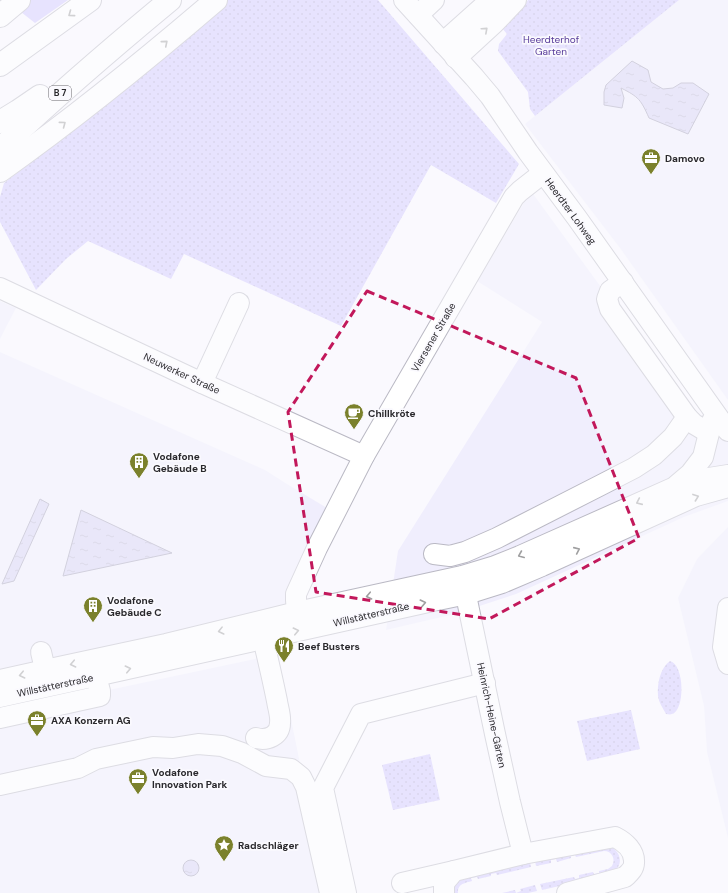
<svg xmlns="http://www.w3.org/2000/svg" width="728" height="893" viewBox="0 0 728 893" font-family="'DM Sans',sans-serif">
<defs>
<pattern id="park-dots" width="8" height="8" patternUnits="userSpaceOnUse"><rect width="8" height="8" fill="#d1c7fe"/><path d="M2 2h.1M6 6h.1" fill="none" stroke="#b4abda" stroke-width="1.8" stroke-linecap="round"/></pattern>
<pattern id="water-ripples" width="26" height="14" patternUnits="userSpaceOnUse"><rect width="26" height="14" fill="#d6d1f3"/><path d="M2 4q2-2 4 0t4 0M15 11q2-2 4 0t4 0" fill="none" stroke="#b8b3d1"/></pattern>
</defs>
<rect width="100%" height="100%" fill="#faf9fe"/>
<g fill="#f0eefd" fill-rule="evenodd">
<path d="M679,0H728V400L620,248L525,124Z"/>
<path d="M531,191L614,305L716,438L728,429V501L684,517L516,594L455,614L386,630L398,551L542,322L477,281Z"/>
<path d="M0,301L16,308L0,339Z"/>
<path d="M0,352L265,470L287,484L332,511L294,603L0,675ZM40,500L49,503L2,584V583Z"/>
<path d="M728,527V838L707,752L704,706L678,598L697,559Z"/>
<path d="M278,654L326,893H0V713Z"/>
</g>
<path fill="#d1c7fe" d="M0,0H68L35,23L7,1L0,7Z"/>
<g fill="url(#park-dots)">
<path d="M226,0H378L519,164L496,203L431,165L341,326L184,254L171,279L88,241L66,259L36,290L0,222V197L4,183L103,107Z"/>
<path d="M528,0H680H679L535,116L530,109L528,92L498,51L499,44L507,34L502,28L522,9Z"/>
<path d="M670,661C685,665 685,711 672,714C670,715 668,714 666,714C663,708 659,703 658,696C657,684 660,668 670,661Z"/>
<path d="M631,710L640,749L587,761L577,721Z"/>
<path d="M430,754L440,800L393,810L382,765Z"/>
<path d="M612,847C620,853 623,862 616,870C614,872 610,873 608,875L542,890L540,884L574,877L575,879L579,878V875L593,872L594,874L599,873V871L608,869L612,866C616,859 612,851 604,851L576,857L575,855L571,856V858L557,862L556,859L551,860V863L536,866L535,861Z"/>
<path d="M530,862L531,867L497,875L496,873L491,874V876L478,879L477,877L471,878L472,881C465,883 457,884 458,893H452V889L457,880Z"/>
<path d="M535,885L537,891L528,893H502L515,890L516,893L521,891L520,889Z"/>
</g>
<g fill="url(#water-ripples)" stroke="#a29fb8">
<path d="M632,61L648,70L651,82L663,89L673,88L681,83H693L709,94L688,134L649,118C641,100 639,97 621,88L624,98L622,108L604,105V92L606,85Z"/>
<path d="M40,499L49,504L14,581L2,584Z"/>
<path d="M81,510L172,553L63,576Z"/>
<circle cx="191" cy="868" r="8"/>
</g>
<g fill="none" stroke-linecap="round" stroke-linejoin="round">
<g stroke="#bab9c4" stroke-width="22">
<g id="minor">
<path d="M404,0L474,77L490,96L528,152L577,218L728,431"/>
<path d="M418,15L434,0"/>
<path d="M623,282L610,291L607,299L610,309L687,417L694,424L709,433"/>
<path d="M0,288L202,383L364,456"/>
<path d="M202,383L239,303"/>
<path d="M677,485L690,474L703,457L712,421"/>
<path d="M434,554L450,556L465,552L497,538L601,485L634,468L654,455L673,437L687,417"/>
<path d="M463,581L495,734L510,802L523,854"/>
<path d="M728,608L723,647L728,664"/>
<path d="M297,612L296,600V594L317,548L364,456L514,197L520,191L543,173"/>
<path d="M41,652L48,682"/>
<path d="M0,680L45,670L166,644L297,612L462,576L495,566L520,556L675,487L709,478L728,475"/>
<path d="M0,697L96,676L433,601L467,594L502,583L542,566L696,496L728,487"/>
<path d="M0,718L100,696V691L96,676"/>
<path d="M256,738C267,741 280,736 280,723C281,716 278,708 277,701C272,676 266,651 260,626"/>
<path d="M0,785L78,768L96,759L153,747L173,748L198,744L222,746L242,753L266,766L291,769L301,777L306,787L330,893"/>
<path d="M402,883L454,871"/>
<path d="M346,893L323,788L361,714L485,683"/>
<path d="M444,893V883L454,871L523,854L615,837C625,842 635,851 634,863C634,869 629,873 625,877L567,893"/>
</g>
</g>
<g stroke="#bab9c4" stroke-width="24">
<g id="highway">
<path d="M0,16L19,0"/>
<path d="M444,43L492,0"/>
<path d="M456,57L493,23L515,0"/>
<path d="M0,65L90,0"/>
<path d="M0,122L18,111L40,96"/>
<path d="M0,149C55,97 112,48 170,0"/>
<path d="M0,171C75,118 146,60 216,0"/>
</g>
</g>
<use href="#minor" stroke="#fff" stroke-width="20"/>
<use href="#highway" stroke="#fff" stroke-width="22"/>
</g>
<defs><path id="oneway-chevron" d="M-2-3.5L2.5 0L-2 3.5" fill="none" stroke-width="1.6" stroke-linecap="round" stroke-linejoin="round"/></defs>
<g stroke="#9f9fa0">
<use href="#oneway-chevron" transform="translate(71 14) rotate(144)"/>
<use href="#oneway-chevron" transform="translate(485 30) rotate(-42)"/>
<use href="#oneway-chevron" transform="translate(165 43) rotate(-40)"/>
<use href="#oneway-chevron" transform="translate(63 124) rotate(-37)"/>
<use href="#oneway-chevron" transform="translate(696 497) rotate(-20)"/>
<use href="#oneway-chevron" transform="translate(639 502) rotate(156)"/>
<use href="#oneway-chevron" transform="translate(577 550) rotate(-24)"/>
<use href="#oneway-chevron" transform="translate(521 555) rotate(157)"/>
<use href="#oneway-chevron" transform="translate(369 596) rotate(168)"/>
<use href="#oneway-chevron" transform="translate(423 603) rotate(-13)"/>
<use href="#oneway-chevron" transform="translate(221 631) rotate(166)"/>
<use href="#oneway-chevron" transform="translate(296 631) rotate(-13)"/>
<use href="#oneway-chevron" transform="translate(73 664) rotate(168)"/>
<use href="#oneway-chevron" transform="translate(128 669) rotate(-13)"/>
<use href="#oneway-chevron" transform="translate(22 675) rotate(167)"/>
</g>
<path d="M0 0H728V893H0ZM367,291L576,378L639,538L489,619L316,592L288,412Z" fill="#faf9fe" fill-opacity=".55" fill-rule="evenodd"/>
<path fill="none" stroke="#c2185b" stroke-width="3" stroke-dasharray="8 5" stroke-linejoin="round" d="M367,291L576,378L639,538L489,619L316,592L288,412Z"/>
<defs>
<g id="office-pin" transform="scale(1)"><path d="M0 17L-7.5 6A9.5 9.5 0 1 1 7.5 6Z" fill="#7b812c" stroke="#faf9fe"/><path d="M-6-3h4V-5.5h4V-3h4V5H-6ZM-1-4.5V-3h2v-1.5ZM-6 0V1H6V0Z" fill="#fff"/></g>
<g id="cafe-pin" transform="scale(1)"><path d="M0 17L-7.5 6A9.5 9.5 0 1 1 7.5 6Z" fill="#7b812c" stroke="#faf9fe"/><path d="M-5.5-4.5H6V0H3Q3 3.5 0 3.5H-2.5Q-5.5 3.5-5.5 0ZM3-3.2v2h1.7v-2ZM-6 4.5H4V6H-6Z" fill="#fff"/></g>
<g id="building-pin" transform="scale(1)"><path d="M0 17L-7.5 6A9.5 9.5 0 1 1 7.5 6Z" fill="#7b812c" stroke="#faf9fe"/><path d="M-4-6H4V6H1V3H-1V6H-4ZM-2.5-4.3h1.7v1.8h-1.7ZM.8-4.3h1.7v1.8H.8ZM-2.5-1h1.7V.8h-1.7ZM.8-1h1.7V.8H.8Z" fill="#fff"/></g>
<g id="restaurant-pin" transform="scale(1)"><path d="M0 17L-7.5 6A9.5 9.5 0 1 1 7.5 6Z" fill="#7b812c" stroke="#faf9fe"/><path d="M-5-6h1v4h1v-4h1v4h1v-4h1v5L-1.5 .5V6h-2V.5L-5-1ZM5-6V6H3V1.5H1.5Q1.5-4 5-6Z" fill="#fff"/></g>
<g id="sight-pin" transform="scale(1)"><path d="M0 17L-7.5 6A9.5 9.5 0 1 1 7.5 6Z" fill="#7b812c" stroke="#faf9fe"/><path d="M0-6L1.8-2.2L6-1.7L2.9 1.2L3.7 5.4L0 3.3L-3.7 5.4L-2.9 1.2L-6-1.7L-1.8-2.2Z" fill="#fff"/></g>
</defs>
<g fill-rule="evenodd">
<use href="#office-pin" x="651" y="158"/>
<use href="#cafe-pin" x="354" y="413"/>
<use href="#building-pin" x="139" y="462"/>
<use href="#building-pin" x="93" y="606"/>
<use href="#restaurant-pin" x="284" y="646"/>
<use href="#office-pin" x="37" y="720"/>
<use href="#office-pin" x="138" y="778"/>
<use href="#sight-pin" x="224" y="845"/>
</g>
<g text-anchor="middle" stroke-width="3.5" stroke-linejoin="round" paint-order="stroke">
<rect fill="#faf9fe" stroke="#68676c" stroke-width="1" x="49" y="86" width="22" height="14" rx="3"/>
<g font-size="9" font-weight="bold" fill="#2a292d">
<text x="60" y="96">B 7</text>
</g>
<g font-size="10" fill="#583c9a" stroke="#faf9fe">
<text x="551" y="43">Heerdterhof<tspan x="551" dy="12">Garten</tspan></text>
</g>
<g font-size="10" font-weight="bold" fill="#2a292d" stroke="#faf9fe" text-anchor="start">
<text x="665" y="162">Damovo</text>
<text x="368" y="417">Chillkröte</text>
<text x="153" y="460">Vodafone<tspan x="153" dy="12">Gebäude B</tspan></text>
<text x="107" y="604">Vodafone<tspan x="107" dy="12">Gebäude C</tspan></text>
<text x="298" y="650">Beef Busters</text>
<text x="51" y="724">AXA Konzern AG</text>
<text x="152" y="776">Vodafone<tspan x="152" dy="12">Innovation Park</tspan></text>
<text x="238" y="849">Radschläger</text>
</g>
<g font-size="10" fill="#2a292d" stroke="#faf9fe">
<text transform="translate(571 211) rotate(54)" y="4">Heerdter Lohweg</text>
<text transform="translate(433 337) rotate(-60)" y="4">Viersener Straße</text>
<text transform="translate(182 373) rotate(25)" y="4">Neuwerker Straße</text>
<text transform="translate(371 614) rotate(-13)" y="4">Willstätterstraße</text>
<text transform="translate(55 685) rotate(-12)" y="4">Willstätterstraße</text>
<text transform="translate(492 715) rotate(78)" y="4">Heinrich-Heine-Gärten</text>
</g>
</g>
</svg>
